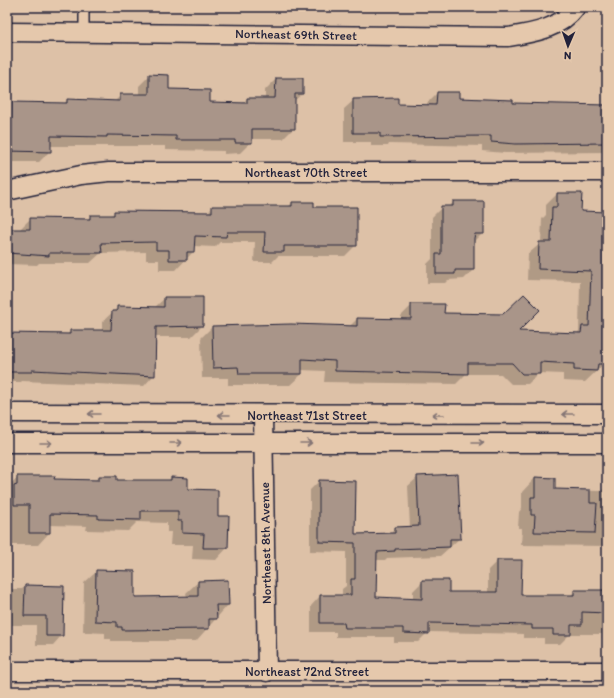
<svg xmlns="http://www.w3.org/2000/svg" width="614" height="698" viewBox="0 0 614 698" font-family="Itim,sans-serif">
<rect width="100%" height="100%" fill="#ddc1a7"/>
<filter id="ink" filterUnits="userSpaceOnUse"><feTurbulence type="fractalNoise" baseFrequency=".025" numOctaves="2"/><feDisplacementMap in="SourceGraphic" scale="8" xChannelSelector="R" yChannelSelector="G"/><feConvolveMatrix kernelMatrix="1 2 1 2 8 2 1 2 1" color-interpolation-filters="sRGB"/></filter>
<g filter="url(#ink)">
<g fill="#0003">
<path d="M150,75L168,90L209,103L242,104L247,99H265V90L276,79L302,94L294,101V128L283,139H251V142L240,153L224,154V151L165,150V146H50V151L39,162H7V107L11,103L64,104L67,100L114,102L121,95H139V86Z"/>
<path d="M437,93L458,99L512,104L607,106V152L505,153L482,151V146L389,144L388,146H371V142H344V109L354,100L397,105H427V103Z"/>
<path d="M557,194L580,212L607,241V361L585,382L563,381V374L539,373L528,384H511L501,374H466L456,384L324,382L325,371L301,370L302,374L290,385H228V378H202L201,338L212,327H349L357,319H401V316L412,305L443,314L517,332L576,334L579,331L580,281L527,280L528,254L541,243L542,219L546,215V205Z"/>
<path d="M454,202L483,233L474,242L473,270L464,279L448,280L445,283H427V264L432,259V217L442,207H448Z"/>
<path d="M292,203L312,208L356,245L345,256H278L272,262H254L255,242H220L215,247L193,246V252L176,270H159V260H146V252L101,253L90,263H39L37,265L7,264V230H19L30,219L87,220L91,216H111L115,212L207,213L213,207H288Z"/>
<path d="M165,298L202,326L191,337H155L154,375L144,386L22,381L21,382H7V304V334L66,335L71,331H102V322L118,307H155Z"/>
<path d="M18,477L53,480H95L99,477L116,481H168L171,478L217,517L227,548L216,560L192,559L193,545H170L171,532H167V523L137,522L128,531L86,530L87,526L49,525V533L38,545H7V487Z"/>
<path d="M418,477L460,538L440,556L387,558L385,560H376L375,598L413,600V591L423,581L448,593H488V570L497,561L520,596H570L575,591H607V638H602V634H570L560,644H544V638H523V634L428,632L418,642H394V637H336V632H311V606L320,596H342V589L346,586V552L310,551V490L319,481L354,535L390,534L396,528H410L408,486Z"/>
<path d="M535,478L554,490L601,491L607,485V546L521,545L522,528H518L519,512L522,508V492Z"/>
<path d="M96,572L134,598L187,597L186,593L198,582L228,605L196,641H111V639H105V633L83,632L84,583Z"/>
<path d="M25,586L62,635L53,645H36V625H7V589H22Z"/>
</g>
<g fill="#a99589" stroke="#22223b">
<path d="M149,74L169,75V89L210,90V102L247,103V98H275L276,78H303V94H295V129H252V143H235V140H176V136L107,135V137L51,136V152L7,151V127H10L11,102L67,103V99L120,101V94H149Z"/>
<path d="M437,92H459V98L513,100V103L607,105V143L515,144L491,142V136H486L380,137V133H353V99L398,98V104L436,105Z"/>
<path d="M557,193H582L581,211L607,212V355L606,364H598L597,371L574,370V364L540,362V374H522L512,363H468V374L335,371V361L302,359V374H239L238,367L213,368L212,326L291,324L357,326V318L411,319V304H445L444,313L503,314L524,294L540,310L519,331L581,333L582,326H589L591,271L538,269L539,242H551L552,207H557Z"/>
<path d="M453,201H484V234H475L474,238V270H455V274H436V254H441V206H453Z"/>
<path d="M292,202H314V207H357V246H284V252H264L265,232H227L226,237L195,236L194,252H187V260H169V250H156V242L101,243L102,253H49V256L7,253V229H30V218L90,219V215H114V211L212,212V206H292Z"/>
<path d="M164,297H203V326L156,327L155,376L32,370V372H7V333L70,334V330H111L112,311H117V306L164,307Z"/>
<path d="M458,474L461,539H450V547L395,549V551L377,552L376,597L422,599V580H449V592H497V560H522L521,595H574V590H607V613L582,612V625H571V635H553V629H532V625L429,623V634L403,633V628H345L344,623H320V595H351V579H355V543L319,542V480L356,481L355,534L395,533V527L419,526L417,476Z"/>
<path d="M17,476H55L54,479L99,480V476H117V480H171V477L188,478V489L218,490V516H229L228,548H203L204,534L182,533V521H178V511H141V520L98,519V515L50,514V533H29V505H14V486L17,485Z"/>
<path d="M535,477L555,478V489L590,490V503H597L595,533L534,532L535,515H531V497H535Z"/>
<path d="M96,570L135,571V597L198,596V581L228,580L229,605H216L217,619H209V629L122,630V627H117V622L95,621Z"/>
<path d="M25,585L64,586L63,636H46V616H24Z"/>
</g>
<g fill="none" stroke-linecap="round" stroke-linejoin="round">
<g stroke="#22223b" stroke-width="12">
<path id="lane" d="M84,32V7"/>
</g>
<g stroke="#22223b" stroke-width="21">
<g id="street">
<path d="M7,32L508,37C533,33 560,29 576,7"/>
<path d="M7,191L81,175L109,172H607"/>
<path d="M7,413L607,414"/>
<path d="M263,415L267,672"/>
<path d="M7,443H607"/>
<path d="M7,671H607"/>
</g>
</g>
<use href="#lane" stroke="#e5c8ac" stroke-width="9"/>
<use href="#street" stroke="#e5c8ac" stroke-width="18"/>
</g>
<defs><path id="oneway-shaft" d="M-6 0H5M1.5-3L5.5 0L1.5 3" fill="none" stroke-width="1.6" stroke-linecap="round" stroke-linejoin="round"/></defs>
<g stroke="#847574">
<use href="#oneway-shaft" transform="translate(94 414) rotate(-180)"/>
<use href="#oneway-shaft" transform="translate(568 414) rotate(180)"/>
<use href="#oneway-shaft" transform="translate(224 415) rotate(-180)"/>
<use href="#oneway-shaft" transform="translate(438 415) rotate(180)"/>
<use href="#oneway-shaft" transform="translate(46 443)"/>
<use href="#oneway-shaft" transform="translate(176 443)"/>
<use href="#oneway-shaft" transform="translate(306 443)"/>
<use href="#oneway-shaft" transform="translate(478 443)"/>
</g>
</g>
<g text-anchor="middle" stroke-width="3.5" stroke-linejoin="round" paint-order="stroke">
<g font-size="13" fill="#22223b" stroke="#e5c8ac">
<text transform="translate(296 34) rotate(1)" y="5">Northeast 69th Street</text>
<text x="306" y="177">Northeast 70th Street</text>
<text x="307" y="420">Northeast 71st Street</text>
<text transform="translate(265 543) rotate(-91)" y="5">Northeast 8th Avenue</text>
<text x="307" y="676">Northeast 72nd Street</text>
</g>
</g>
<rect width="614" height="698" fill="none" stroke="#e5c8ac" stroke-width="24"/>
<rect x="12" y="12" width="590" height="674" fill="none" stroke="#22223b" stroke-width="1.5" filter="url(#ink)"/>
<g transform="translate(568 46) rotate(182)" stroke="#e5c8ac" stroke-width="3" paint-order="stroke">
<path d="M0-3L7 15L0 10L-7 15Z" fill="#22223b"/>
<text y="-6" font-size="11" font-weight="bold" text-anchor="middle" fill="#22223b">N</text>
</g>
</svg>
